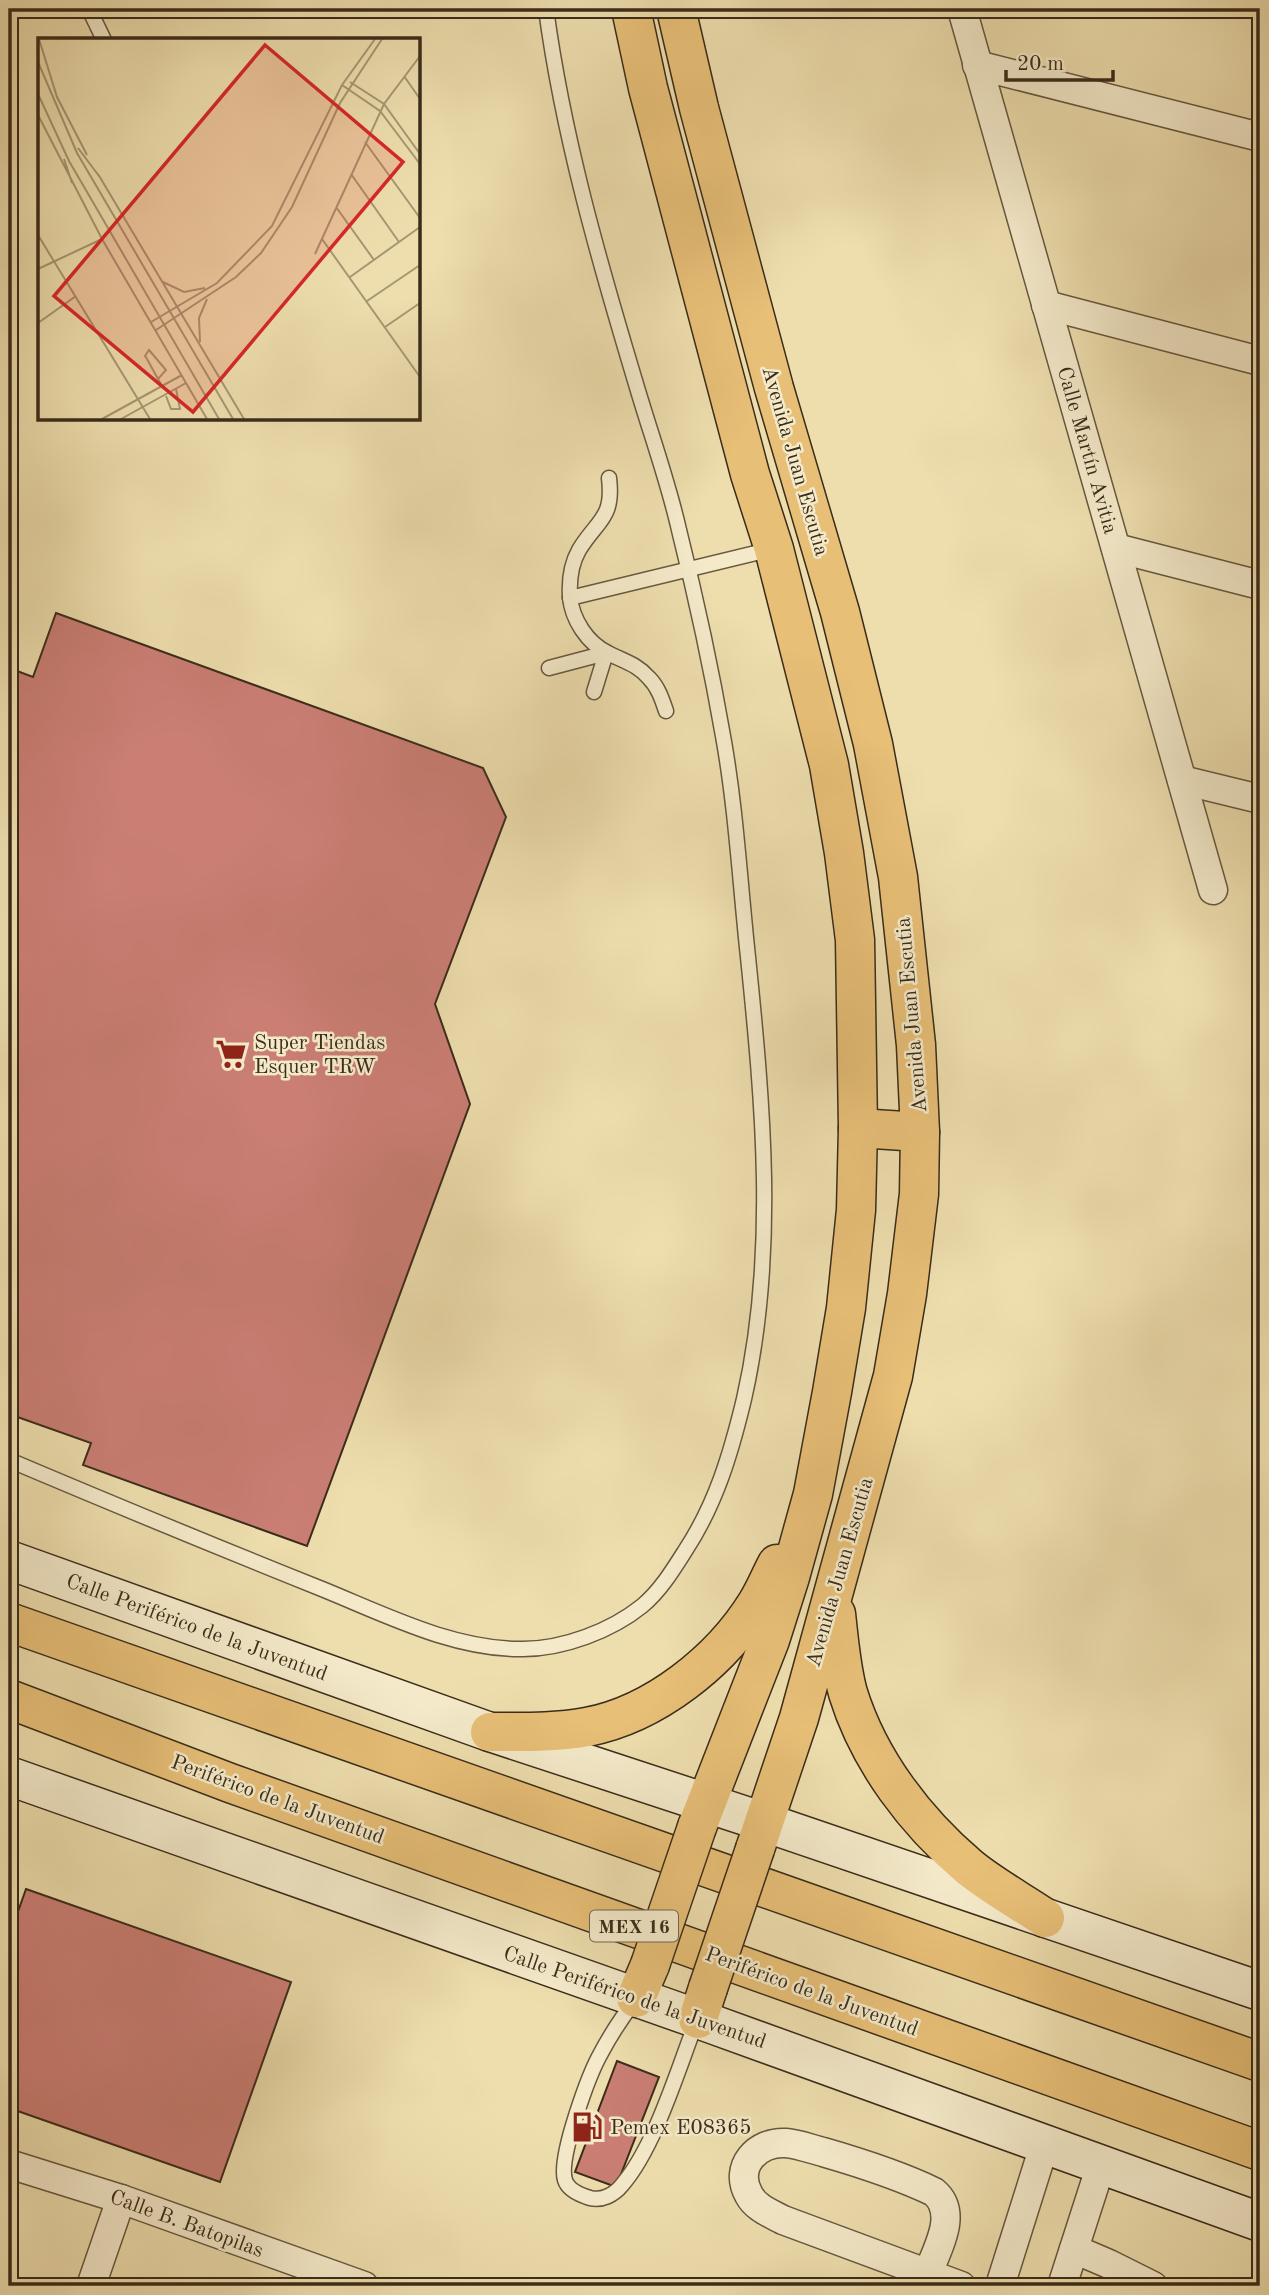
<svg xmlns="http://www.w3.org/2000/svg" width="1269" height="2295" viewBox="0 0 1269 2295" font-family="'Old Standard TT',serif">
<rect width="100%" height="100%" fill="#eedeae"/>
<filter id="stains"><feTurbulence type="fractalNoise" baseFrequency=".00286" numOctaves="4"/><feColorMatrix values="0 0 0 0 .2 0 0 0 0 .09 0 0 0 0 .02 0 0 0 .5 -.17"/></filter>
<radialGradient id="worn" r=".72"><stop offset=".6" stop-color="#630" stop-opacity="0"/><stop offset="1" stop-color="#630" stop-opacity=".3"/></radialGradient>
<g fill="#ca7e74" stroke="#3a2c1a" stroke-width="2">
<path d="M56,613L483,768L506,817L435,1004L470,1104L307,1546L83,1465L91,1443L9,1414V668L33,677Z"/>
<path d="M26,1889L291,1982L220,2182L9,2108V1937Z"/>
<path d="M617,2061L659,2077L616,2187L575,2172Z"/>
</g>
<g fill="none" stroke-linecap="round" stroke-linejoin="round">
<g stroke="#67583f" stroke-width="17">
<g id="lane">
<path d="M89,9L104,40"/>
<path d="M609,478C614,519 597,520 579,550C571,564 569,581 570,597C572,619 587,643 608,653C623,661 637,664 649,678C658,687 662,699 666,711"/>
<path d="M570,598L772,549"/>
<path d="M549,668L606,653L594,692"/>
<path d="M9,1460C113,1504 217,1547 322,1589C386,1615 454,1650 523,1649C563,1649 611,1631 642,1606C660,1591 673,1570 685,1551C716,1504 731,1453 744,1399C777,1254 763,1104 748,957C740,883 736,808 723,736C711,667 696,598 679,530C668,481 650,432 636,384C599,261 563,136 546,9"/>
<path d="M636,1999C623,2016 611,2034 601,2053C589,2074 558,2158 565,2180C568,2190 580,2195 590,2198C602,2201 614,2195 622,2185C655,2147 678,2069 697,2020"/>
</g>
</g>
<g stroke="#67583f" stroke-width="31">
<g id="street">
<path d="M962,9L1213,890"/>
<path d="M977,65L1260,137"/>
<path d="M1046,305L1260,361"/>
<path d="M1116,548L1260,585"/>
<path d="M1182,780L1260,799"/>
<path d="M9,2164L121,2199L364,2286"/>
<path d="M1074,2249L1109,2264L1153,2286"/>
<path d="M928,2273C937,2249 959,2213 934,2192C899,2175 861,2163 823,2152C811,2149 798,2144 786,2143C757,2141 733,2167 749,2195C756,2208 770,2213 783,2220L961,2286"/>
<path d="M91,2286L121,2199"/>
<path d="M1000,2286L1045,2143"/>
<path d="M1062,2286L1101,2165"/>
</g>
</g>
<g stroke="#3a2c1a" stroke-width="41">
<g id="secondary">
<path d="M9,1560L490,1732L764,1822L1260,1991"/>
<path d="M9,1776L698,2019L1260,2222"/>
</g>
</g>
<g stroke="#3a2c1a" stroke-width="41">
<g id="primary">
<path d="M631,9L648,88L750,474L774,549L829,765L844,853L855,940L858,1128L856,1210L846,1308L832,1392L813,1494L790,1577L770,1640L697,1827"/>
<path d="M676,9L699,108L774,388L840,612L873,744L898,877L916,1045L920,1132L919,1194L907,1294L893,1376L799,1718L755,1849"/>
<path d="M858,1128L920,1132"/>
<path d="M836,1614C839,1640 841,1668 848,1693C869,1761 916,1822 969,1867C992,1886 1020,1901 1045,1918"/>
<path d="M490,1732C523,1732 555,1733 587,1727C655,1714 721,1661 757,1603C765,1590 770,1577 777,1564"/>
<path d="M636,1998L650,1965"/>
<path d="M698,2019L708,1988"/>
</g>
</g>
<g stroke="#3a2c1a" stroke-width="41">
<g id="highway">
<path d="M9,1622L1260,2062"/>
<path d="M9,1699L230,1783L1260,2151"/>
</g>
</g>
<use href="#lane" stroke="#f4eaca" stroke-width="14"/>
<use href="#street" stroke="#f4eaca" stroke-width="28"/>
<use href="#secondary" stroke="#f4eaca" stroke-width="38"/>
<use href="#primary" stroke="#e7bf77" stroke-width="38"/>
<use href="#highway" stroke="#e7bf77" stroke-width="38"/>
<g stroke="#3a2c1a" stroke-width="41" stroke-linecap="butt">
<g id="primary-bridge">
<path d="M650,1965L697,1827"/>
<path d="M708,1988L755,1849"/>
</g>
</g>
<use href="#primary-bridge" stroke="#e7bf77" stroke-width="38"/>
</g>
<defs>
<g id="supermarket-bare" transform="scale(2.415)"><path d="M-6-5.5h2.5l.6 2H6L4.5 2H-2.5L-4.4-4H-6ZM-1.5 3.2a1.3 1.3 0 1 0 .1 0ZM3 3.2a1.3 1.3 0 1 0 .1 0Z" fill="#8f2418" stroke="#f4eaca" stroke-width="2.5" paint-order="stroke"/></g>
<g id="fuel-bare" transform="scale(2.415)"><path d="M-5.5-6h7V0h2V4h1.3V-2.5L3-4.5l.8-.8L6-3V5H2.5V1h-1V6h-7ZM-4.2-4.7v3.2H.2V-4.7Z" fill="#8f2418" stroke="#f4eaca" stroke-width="2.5" paint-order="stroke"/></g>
</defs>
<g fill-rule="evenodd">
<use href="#supermarket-bare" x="231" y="1054"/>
<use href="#fuel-bare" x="587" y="2127"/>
</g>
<g text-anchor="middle" stroke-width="5" stroke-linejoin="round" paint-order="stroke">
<rect fill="#f4eaca" stroke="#72654f" stroke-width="2" x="590" y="1910.5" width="88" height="31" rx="5"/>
<g font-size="19" font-weight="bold" fill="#3a2c1a">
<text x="634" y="1933">MEX 16</text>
</g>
<g font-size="21" fill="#3a2c1a" stroke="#f4eaca">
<text transform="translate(1088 450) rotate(74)" y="7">Calle Martín Avitia</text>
<text transform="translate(796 461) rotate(74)" y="7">Avenida Juan Escutia</text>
<text transform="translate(911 1015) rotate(-95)" y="7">Avenida Juan Escutia</text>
<text transform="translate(839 1572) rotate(-74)" y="7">Avenida Juan Escutia</text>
<text transform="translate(197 1627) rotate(20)" y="7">Calle Periférico de la Juventud</text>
<text transform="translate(278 1799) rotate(20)" y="7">Periférico de la Juventud</text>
<text transform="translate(812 1991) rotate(20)" y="7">Periférico de la Juventud</text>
<text transform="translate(635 1997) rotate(19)" y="7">Calle Periférico de la Juventud</text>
<text transform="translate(187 2223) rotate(20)" y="7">Calle B. Batopilas</text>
</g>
<g font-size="21" fill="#3a2c1a" stroke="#f4eaca" text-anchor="start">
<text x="254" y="1049">Super Tiendas<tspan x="254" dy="24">Esquer TRW</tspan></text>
<text x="610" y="2134">Pemex E08365</text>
</g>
</g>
<g transform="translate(38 38)">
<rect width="382" height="382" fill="#eedeae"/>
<path fill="none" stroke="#a69773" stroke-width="2" d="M1,1L19,59L49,117M0,24L39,115L195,381M366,38L382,61M312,44L346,66L382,116M304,47L342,73L382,126M0,56L31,123L181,381M0,77L64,201L169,381M327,104L382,180M40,110L61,138M26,121L34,145M60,136L206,381M313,136L361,204M298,169L336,222M0,197L112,381M284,201L382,339M277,216L346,66L382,18M0,231L64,201M312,239L382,189M125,244L146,254L167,250M329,263L382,227M113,284L179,245L234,188L304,47L337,1M0,285L38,258M347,289L382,265M118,292L198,239L223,215L254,169L302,65L344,1M162,304L161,280L169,261M120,341L128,332L111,312L107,318L109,321L125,350M128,358L133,371H142L138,351M64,381L144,337M83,381L148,345"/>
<path fill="#d62828" fill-opacity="0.15" stroke="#d62828" stroke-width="3.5" d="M227,7L365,124L155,374L16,258Z"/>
<rect width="382" height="382" fill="none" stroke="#3a2c1a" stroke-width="3.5"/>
</g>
<rect width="1269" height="2295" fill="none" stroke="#eedeae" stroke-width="35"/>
<rect x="10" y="10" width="1248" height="2274" fill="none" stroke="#3a2c1a" stroke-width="3.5"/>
<rect x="18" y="18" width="1234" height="2260" fill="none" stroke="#3a2c1a" stroke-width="2"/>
<path d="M1006 70v10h107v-10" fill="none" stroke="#3a2c1a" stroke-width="3.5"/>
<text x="1017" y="70" font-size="21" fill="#3a2c1a" stroke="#f4eaca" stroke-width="5" paint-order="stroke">20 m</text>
<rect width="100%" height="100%" filter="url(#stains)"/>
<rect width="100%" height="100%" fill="url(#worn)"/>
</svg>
